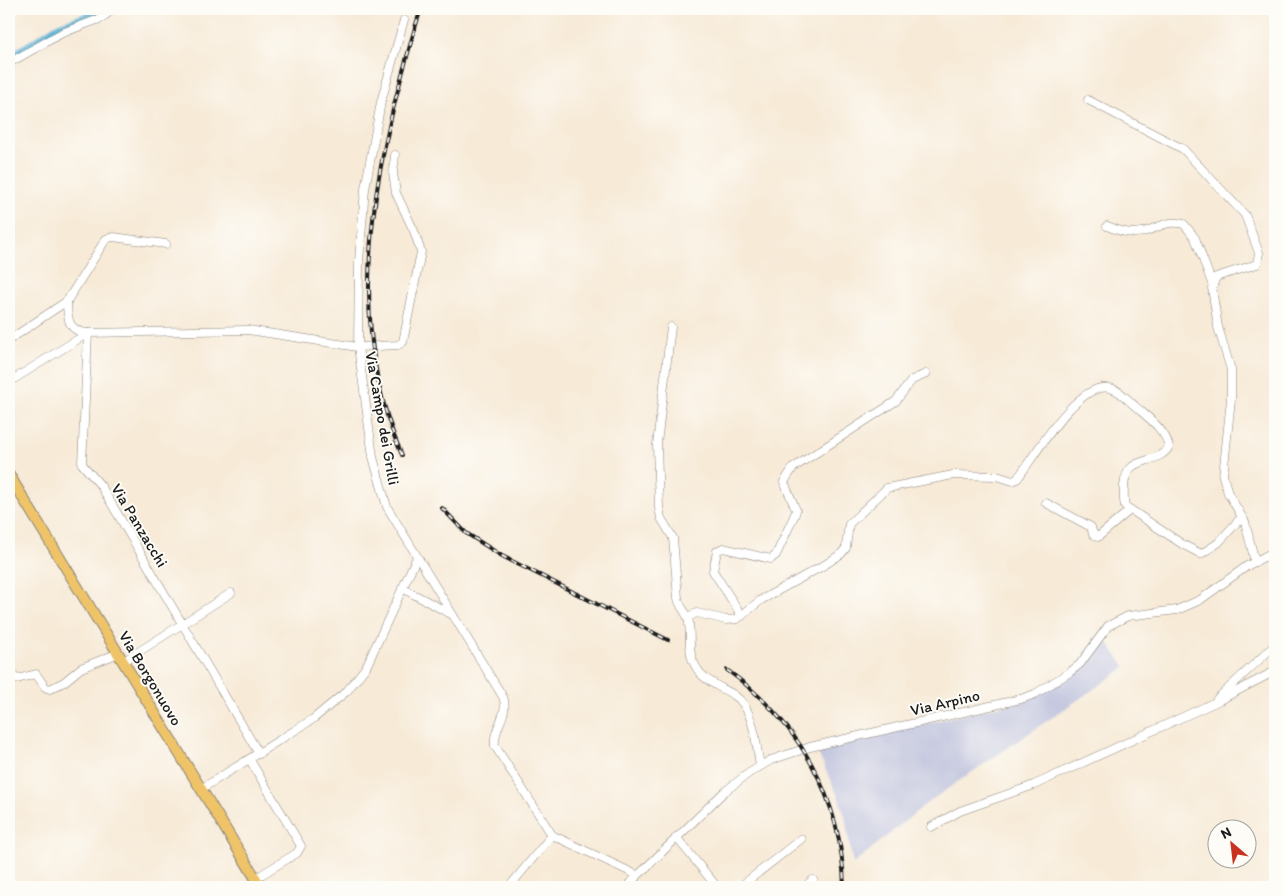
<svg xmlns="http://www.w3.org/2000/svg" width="1284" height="896" viewBox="0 0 1284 896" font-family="Itim,sans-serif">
<rect width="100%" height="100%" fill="#fdfcf7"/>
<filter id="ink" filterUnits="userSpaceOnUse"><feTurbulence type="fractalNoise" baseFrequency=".02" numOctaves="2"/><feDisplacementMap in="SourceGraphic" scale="10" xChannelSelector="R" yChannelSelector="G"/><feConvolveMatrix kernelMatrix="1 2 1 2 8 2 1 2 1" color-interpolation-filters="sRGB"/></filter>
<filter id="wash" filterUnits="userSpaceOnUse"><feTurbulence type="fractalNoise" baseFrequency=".0096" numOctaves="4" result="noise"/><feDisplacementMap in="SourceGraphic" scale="20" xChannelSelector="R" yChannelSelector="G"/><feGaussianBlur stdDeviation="1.12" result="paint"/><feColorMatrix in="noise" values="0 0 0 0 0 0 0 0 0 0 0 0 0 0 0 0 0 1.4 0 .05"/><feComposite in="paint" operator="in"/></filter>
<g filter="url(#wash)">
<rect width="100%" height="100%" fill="#f7ead7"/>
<path fill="#bfc2dd" d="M1103,637L1126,667L927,803L853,864L845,816L838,796L816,749L1021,701L1073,673Z"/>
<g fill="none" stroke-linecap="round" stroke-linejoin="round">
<path stroke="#58b1d5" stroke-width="10" d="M9,57L16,55L60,27L98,14L102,9"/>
</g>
</g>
<g filter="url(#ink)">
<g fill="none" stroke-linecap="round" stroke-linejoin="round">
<g stroke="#8a837a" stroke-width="9">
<g id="minor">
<path d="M9,63L62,33L102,18L113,9"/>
<path d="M1088,100L1183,149L1245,215L1259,253L1257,264L1216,277L1212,288L1218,327L1231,370V399L1223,476L1228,493L1245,522"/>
<path d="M395,155L393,173L396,193L414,231L421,252L403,342L398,345L358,347L359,261L365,189L381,102L404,20"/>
<path d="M1107,226C1117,230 1130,235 1142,232C1158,229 1166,219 1184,224L1195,238L1213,286"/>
<path d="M67,301C67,318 68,332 88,333L82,464L101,486L259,754"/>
<path d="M671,327L657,444L659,508L661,518L673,538L678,598C679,606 686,612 688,618C693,639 684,654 701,674C709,683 724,689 734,695C754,708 756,743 760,766"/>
<path d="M9,340L67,301L106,239L113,237L166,244"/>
<path d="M9,382L88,333L248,330L358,347L373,457L387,507L503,697C510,714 492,729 495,746L552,835"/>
<path d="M1046,503L1091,527L1093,534L1098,537L1130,510"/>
<path d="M1266,556L1275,562"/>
<path d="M402,588L451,614"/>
<path d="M742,616L713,571L717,551L723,548L771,559L776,555L795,514L796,510L784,482L793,468L896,401L912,380L926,374"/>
<path d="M688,617L697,613L726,620L737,619L761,600L826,564L841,554L846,548L849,524L887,488L953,475L997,476L1013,481L1017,479C1035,456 1077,381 1110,388C1120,390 1128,400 1135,406C1147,417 1166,430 1169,447C1155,468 1127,452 1124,486C1124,493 1123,499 1125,506L1182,544L1201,554L1218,543L1239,520L1245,522L1255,562"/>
<path d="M124,661L231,593"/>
<path d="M9,672L17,679L36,674L45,687L50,689L64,682L81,668L119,653"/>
<path d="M1217,699L1275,645"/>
<path d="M250,760L301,846L297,853L256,878"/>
<path d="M201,789L313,719L347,691L366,667L417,557"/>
<path d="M931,827L960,811L1034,785L1220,700L1275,671"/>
<path d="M676,837L717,887"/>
<path d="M509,887L552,835L637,875"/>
<path d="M626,887L724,792L749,773L771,760L810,747L1021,699L1035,694L1070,672L1080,664L1108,626L1128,616L1177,610L1200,600L1247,566L1275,551"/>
<path d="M740,887L801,839"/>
<path d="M804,887L813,880"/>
</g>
</g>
<g stroke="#8a837a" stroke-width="12">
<path id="major" d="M9,475L261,887"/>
</g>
<use href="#minor" stroke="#fff" stroke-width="8"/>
<use href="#major" stroke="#efc469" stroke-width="10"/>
<g stroke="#1c1c1c" stroke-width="4">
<g id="rail">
<path d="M402,455C348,335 369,194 403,71C409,50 414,29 421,9"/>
<path d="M442,508L466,533L502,556L668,640"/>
<path d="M727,670C799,722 842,798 844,887"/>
</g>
</g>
<use href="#rail" stroke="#fdfcf7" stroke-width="2" stroke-dasharray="5.5" stroke-linecap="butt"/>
</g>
</g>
<g text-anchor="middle" stroke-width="4" stroke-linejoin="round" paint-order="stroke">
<g font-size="16" fill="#1c1c1c" stroke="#fdfcf7">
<text transform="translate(383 418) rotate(80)" y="6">Via Campo dei Grilli</text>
<text transform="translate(140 525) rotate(59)" y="6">Via Panzacchi</text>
<text transform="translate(151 678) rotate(59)" y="6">Via Borgonuovo</text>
<text transform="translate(945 702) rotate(-13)" y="6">Via Arpino</text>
</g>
</g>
<rect width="1284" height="896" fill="none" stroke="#fdfcf7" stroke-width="30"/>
<g transform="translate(1232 844) rotate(332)"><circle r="24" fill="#fdfcf7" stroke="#a3a29f"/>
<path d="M0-4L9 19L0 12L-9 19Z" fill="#c8321e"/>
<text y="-8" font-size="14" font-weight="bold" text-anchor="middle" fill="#1c1c1c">N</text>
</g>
</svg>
